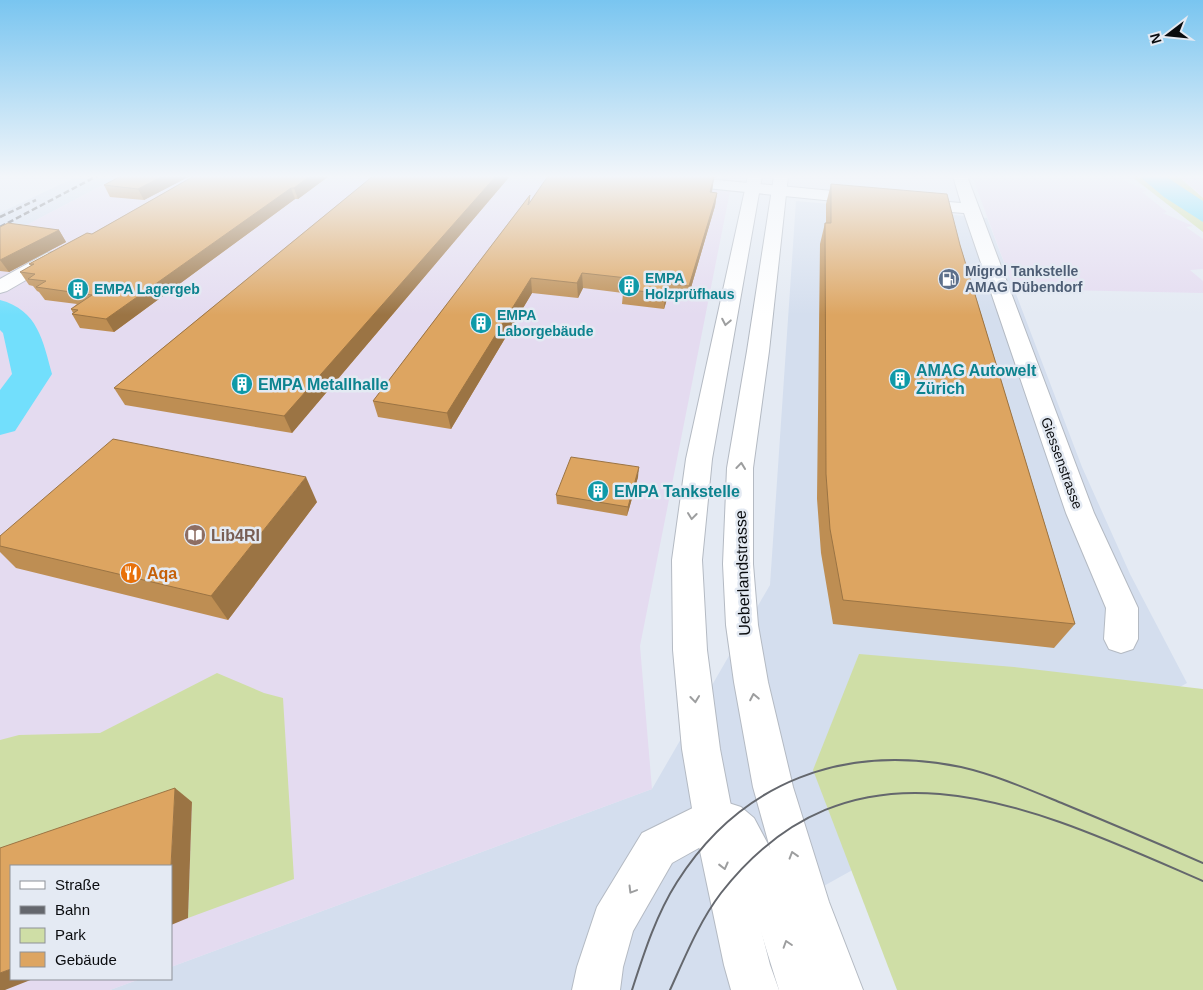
<svg xmlns="http://www.w3.org/2000/svg" width="1203" height="990" viewBox="0 0 1203 990" font-family="Arial,sans-serif">
<rect width="100%" height="100%" fill="#e4eaf3"/>
<g fill="#d4deee">
<path d="M78,176H120L0,239V213Z"/>
<path d="M796,201L987,218L1082,467L1130,574L1187,683L720,944L734,990H110L140,979H171V967L652,789L770,585Z"/>
</g>
<g fill="#e4dbf0">
<path d="M120,176H733L640,646L652,789L171,967V866H11V979H140L110,990H0V239Z"/>
<path d="M972,176H1115L1147,191L1142,192L1167,212L1163,213L1193,226L1186,227L1203,239V269L1190,270L1203,281V293L1014,289Z"/>
<path d="M1178,176H1203V198L1199,195V193Z"/>
</g>
<g fill="#cfdea6">
<path d="M1131,176H1178L1203,198V232Z"/>
<path d="M859,654L1014,667L1203,689V990H897L813,770Z"/>
<path d="M217,673L264,693L283,698L294,879L188,918L192,802L0,869V740L19,735L100,733Z"/>
</g>
<path fill="#72dffc" d="M1139,176H1165L1203,201V222L1164,197Z"/>
<g fill="none" stroke-linecap="round" stroke-linejoin="round">
<path fill="#72dffc" fill-rule="evenodd" d="M0,300C38,310 43,341 52,374L15,431L0,435V390L12,374L3,333L0,330Z"/>
<g stroke="#b4bac3" stroke-width="2">
<g id="minor">
<path d="M620,176H675L864,194L870,196L872,199L870,202L864,204L627,180L622,179Z"/>
<path d="M953,176H967L1094,513L1138,608V639L1133,649L1121,653L1109,649L1104,639L1106,608L1066,513L964,213L912,209L906,207L904,204L906,201L912,199L961,203Z"/>
<path d="M53,252L59,253L62,257L59,261L7,291L0,293V279L47,253Z"/>
<path d="M713,798L741,807L754,818L784,874L827,990H779L750,897L724,848L715,839L672,863L633,931L623,967L620,990H572L577,967L597,907L642,833Z"/>
</g>
</g>
<g stroke="#b4bac3" stroke-width="2">
<g id="major">
<path d="M748,176H762L712,459L702,560L707,650L720,749L736,832L770,965L779,990H731L724,965L696,832L682,749L673,650L672,560L686,459Z"/>
<path d="M774,176H788L769,351L753,468V564L758,625L768,682L793,787L829,902L863,990H815L785,902L753,787L734,682L726,625L723,564L727,468L747,351Z"/>
</g>
</g>
<use href="#minor" fill="#fff" fill-rule="evenodd"/>
<use href="#major" fill="#fff" fill-rule="evenodd"/>
<g stroke="#64676d" stroke-width="2">
<path d="M632,990C644,953 656,915 677,882C741,781 845,743 961,767C996,775 1030,790 1064,804C1110,823 1157,843 1203,863"/>
<path d="M670,990C685,957 699,922 721,893C857,719 1039,810 1203,881"/>
</g>
<g stroke="#64676d" stroke-width="2.5" stroke-dasharray="6 3" stroke-linecap="butt">
<path d="M0,217L36,200"/>
<path d="M0,227L97,176"/>
</g>
</g>
<g fill="#be8e53">
<path d="M121,176H190L144,200L110,197L104,185Z"/>
<path d="M194,176H329L298,199H295L114,332L80,328L72,314L73,313L71,309L77,304L45,300L39,292L37,291L33,286L29,285L20,272L31,266L29,264L92,234Z"/>
<path d="M373,176H510L292,433L125,405L114,388Z"/>
<path d="M548,176H716V178H714L712,192L717,193L715,206L687,301L667,299L664,309L622,304L623,293L583,288L578,298L532,293L451,429L378,417L373,401L530,195V202Z"/>
<path d="M831,184L960,245L1075,624L1054,648L833,624L821,553L817,499L820,244L825,223H826V204Z"/>
<path d="M0,227L59,230L66,242L9,272L0,271Z"/>
<path d="M638,477L627,516L557,504L556,495Z"/>
<path d="M317,502L228,620L16,568L0,552V536Z"/>
</g>
<g fill="#9b7444">
<path d="M163,176H190L144,200L138,189Z"/>
<path d="M310,176H329L298,199L294,188Z"/>
<path d="M496,176H510L292,433L284,416Z"/>
<path d="M714,177L712,190L708,205L710,192Z"/>
<path d="M291,188L295,199L114,332L106,319Z"/>
<path d="M717,193L715,206L687,301L689,286Z"/>
<path d="M59,230L66,242L9,272L0,260Z"/>
<path d="M582,273L583,288L578,298L577,283Z"/>
<path d="M531,278L532,293L451,429L447,413Z"/>
<path d="M668,284L667,299L664,309L665,294Z"/>
<path d="M639,467L638,477L627,516L628,507Z"/>
<path d="M306,477L317,502L228,620L211,596Z"/>
<path d="M175,788L192,802L188,918L171,925V866Z"/>
<path d="M11,969V979H33L5,990H0V973Z"/>
</g>
<g fill="#dda561" stroke="#9b7444">
<path d="M121,176H163L138,189L104,185Z"/>
<path d="M194,176H310L294,188H291L106,319L72,314L78,310L71,309L92,295L36,287L46,281L28,279L35,274L20,272L34,264H29L87,233L92,234Z"/>
<path d="M373,176H496L284,416L114,388Z"/>
<path d="M548,176H705L714,177L710,192L717,193L689,286L668,284L665,294L623,289L627,278L582,273L577,283L531,278L447,413L373,401L530,195L528,205Z"/>
<path d="M831,184L947,194L960,245L1075,624L843,600L830,529L826,474L825,223H831Z"/>
<path d="M8,223L59,230L0,260V227Z"/>
<path d="M113,439L306,477L211,596L0,546V536Z"/>
<path d="M571,457L639,467L628,507L556,495Z"/>
<path d="M175,788L171,866H11V969L0,973V848Z"/>
</g>
<defs><path id="oneway-chevron" d="M-2-3.5L2.5 0L-2 3.5" fill="none" stroke-width="1.6" stroke-linecap="round" stroke-linejoin="round" transform="scale(1.25)"/></defs>
<g stroke="#9d9e9f">
<use href="#oneway-chevron" transform="translate(726 322) rotate(101)"/>
<use href="#oneway-chevron" transform="translate(741 466) rotate(-84)"/>
<use href="#oneway-chevron" transform="translate(692 516) rotate(97)"/>
<use href="#oneway-chevron" transform="translate(754 697) rotate(-101)"/>
<use href="#oneway-chevron" transform="translate(695 699) rotate(84)"/>
<use href="#oneway-chevron" transform="translate(793 855) rotate(-107)"/>
<use href="#oneway-chevron" transform="translate(724 866) rotate(76)"/>
<use href="#oneway-chevron" transform="translate(632 890) rotate(121)"/>
<use href="#oneway-chevron" transform="translate(787 944) rotate(-108)"/>
</g>
<linearGradient id="sky" x2="0" y2="1"><stop stop-color="#79c5f0"/><stop offset="0.56" stop-color="#f3f6fa"/><stop offset="1" stop-color="#f3f6fa" stop-opacity="0"/></linearGradient>
<rect width="1203" height="315" fill="url(#sky)"/>
<defs>
<g id="fuel-disc" transform="scale(1.125)"><circle r="9.5" fill="#5c6f8a" stroke="#e4eaf3"/><path d="M-5.5-6h7V0h2V4h1.3V-2.5L3-4.5l.8-.8L6-3V5H2.5V1h-1V6h-7ZM-4.2-4.7v3.2H.2V-4.7Z" fill="#fff"/></g>
<g id="building-disc" transform="scale(1.125)"><circle r="9.5" fill="#0f9aa8" stroke="#e4eaf3"/><path d="M-4-6H4V6H1V3H-1V6H-4ZM-2.5-4.3h1.7v1.8h-1.7ZM.8-4.3h1.7v1.8H.8ZM-2.5-1h1.7V.8h-1.7ZM.8-1h1.7V.8H.8Z" fill="#fff"/></g>
<g id="library-disc" transform="scale(1.125)"><circle r="9.5" fill="#8d6e63" stroke="#e4eaf3"/><path d="M-6-4Q-3-5.5-.7-3.5V5Q-3 3-6 4ZM6-4Q3-5.5 .7-3.5V5Q3 3 6 4Z" fill="#fff"/></g>
<g id="restaurant-disc" transform="scale(1.125)"><circle r="9.5" fill="#e8710a" stroke="#e4eaf3"/><path d="M-5-6h1v4h1v-4h1v4h1v-4h1v5L-1.5 .5V6h-2V.5L-5-1ZM5-6V6H3V1.5H1.5Q1.5-4 5-6Z" fill="#fff"/></g>
</defs>
<g fill-rule="evenodd">
<use href="#fuel-disc" x="949" y="279"/>
<use href="#building-disc" x="629" y="286"/>
<use href="#building-disc" x="78" y="289"/>
<use href="#building-disc" x="481" y="323"/>
<use href="#building-disc" x="900" y="379"/>
<use href="#building-disc" x="242" y="384"/>
<use href="#building-disc" x="598" y="491"/>
<use href="#library-disc" x="195" y="535"/>
<use href="#restaurant-disc" x="131" y="573"/>
</g>
<g text-anchor="middle" stroke-width="5" stroke-linejoin="round" paint-order="stroke">
<g font-size="14" font-weight="bold" fill="#4e5e75" stroke="#e4eaf3" text-anchor="start">
<text x="965" y="276">Migrol Tankstelle<tspan x="965" dy="16">AMAG Dübendorf</tspan></text>
</g>
<g font-size="14" font-weight="bold" fill="#0d838f" stroke="#e4eaf3" text-anchor="start">
<text x="645" y="283">EMPA<tspan x="645" dy="16">Holzprüfhaus</tspan></text>
<text x="94" y="294">EMPA Lagergeb</text>
<text x="497" y="320">EMPA<tspan x="497" dy="16">Laborgebäude</tspan></text>
</g>
<g font-size="14" fill="#0a0c0f" stroke="#e4eaf3">
<text transform="translate(1062 463) rotate(70)" y="5">Giessenstrasse</text>
</g>
<g font-size="16" font-weight="bold" fill="#0d838f" stroke="#e4eaf3" text-anchor="start">
<text x="916" y="376">AMAG Autowelt<tspan x="916" dy="18">Zürich</tspan></text>
<text x="258" y="390">EMPA Metallhalle</text>
<text x="614" y="497">EMPA Tankstelle</text>
</g>
<g font-size="16" font-weight="bold" fill="#785e54" stroke="#e4eaf3" text-anchor="start">
<text x="211" y="541">Lib4RI</text>
</g>
<g font-size="16" font-weight="bold" fill="#c56008" stroke="#e4eaf3" text-anchor="start">
<text x="147" y="579">Aqa</text>
</g>
<g font-size="16" fill="#0a0c0f" stroke="#e4eaf3">
<text transform="translate(742 573) rotate(-92)" y="6">Ueberlandstrasse</text>
</g>
</g>
<rect x="10" y="865" width="162" height="115" fill="#e4eaf3" stroke="#8d9198"/>
<rect x="20" y="881" width="25" height="8" fill="#ffffff" stroke="#8d9198"/>
<text x="55" y="890" font-size="15" fill="#0a0c0f">Straße</text>
<rect x="20" y="906" width="25" height="8" fill="#64676d" stroke="#8d9198"/>
<text x="55" y="915" font-size="15" fill="#0a0c0f">Bahn</text>
<rect x="20" y="928" width="25" height="15" fill="#cfdea6" stroke="#8d9198"/>
<text x="55" y="940" font-size="15" fill="#0a0c0f">Park</text>
<rect x="20" y="952" width="25" height="15" fill="#dda561" stroke="#8d9198"/>
<text x="55" y="965" font-size="15" fill="#0a0c0f">Gebäude</text>
<g transform="translate(1168 35) rotate(254)" stroke="#e4eaf3" stroke-width="4" paint-order="stroke">
<path d="M0-4L9 19L0 12L-9 19Z" fill="#0a0c0f"/>
<text y="-8" font-size="14" font-weight="bold" text-anchor="middle" fill="#0a0c0f">N</text>
</g>
</svg>
